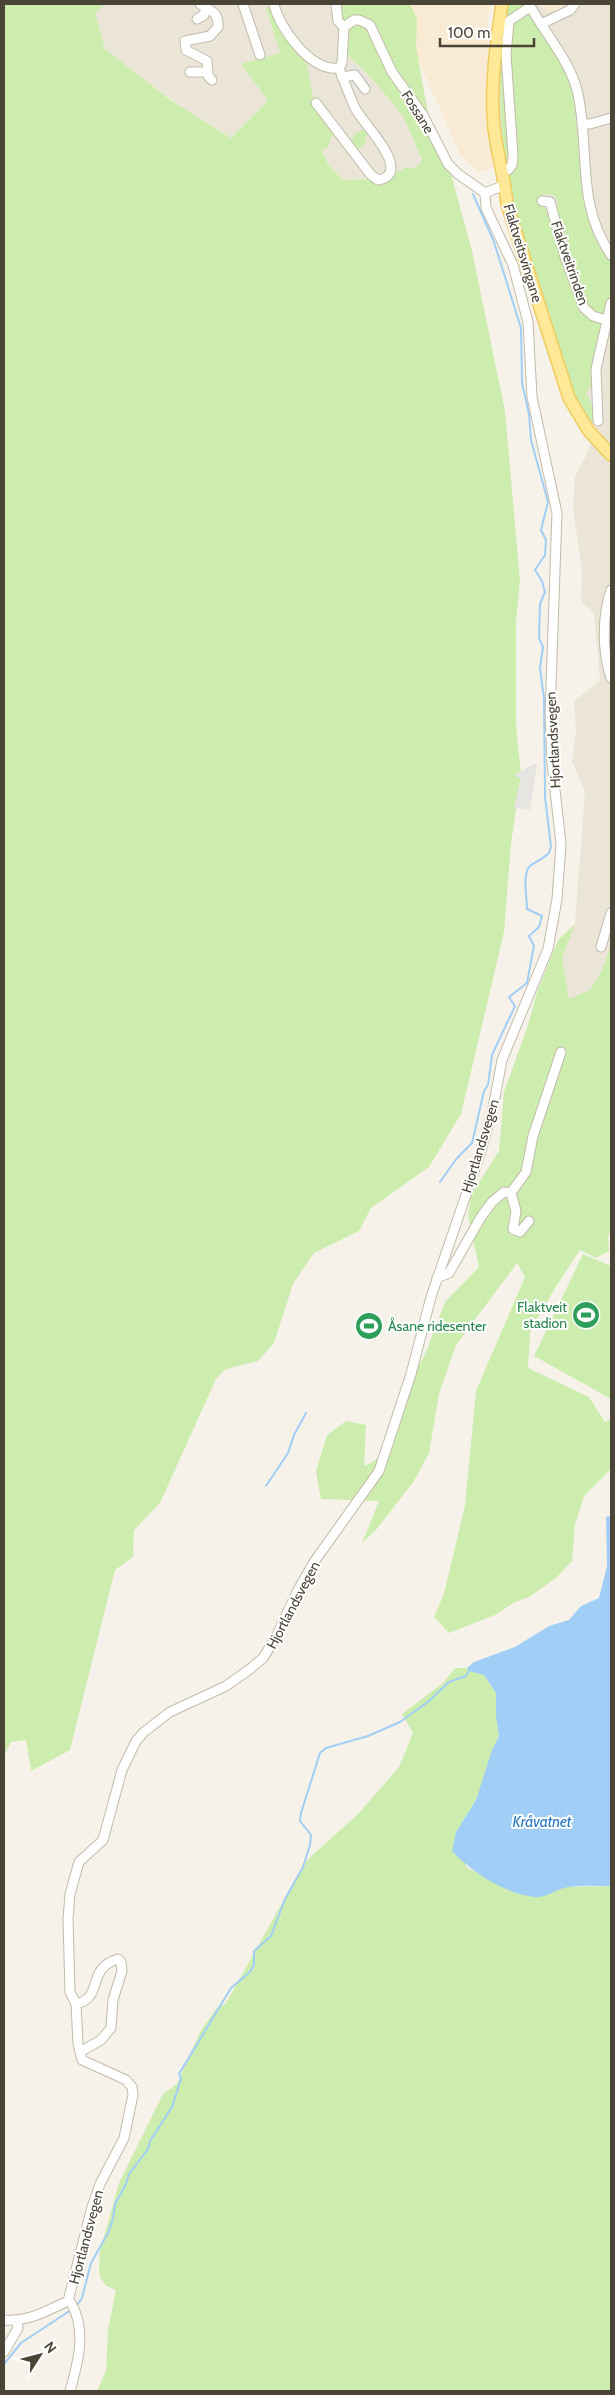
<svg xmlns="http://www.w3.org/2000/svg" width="615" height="2395" viewBox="0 0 615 2395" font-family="Cabin,sans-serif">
<rect width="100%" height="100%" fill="#f6f2e9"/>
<g fill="#eae5d6">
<path d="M106,4H336L347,29V54L374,81L403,116L422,161L415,169L406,167L397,173L376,178L343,180L329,166L321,148L304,50L266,8L280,53L241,64L268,101L231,138L173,101L105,49L95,11Z"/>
<path d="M536,4H611V581L606,593L609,613H611V943L602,970L590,990L569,1000L562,958L575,924L585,791L572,762L576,731L574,702L600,680L594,613L581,601L582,568L573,510L575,476L587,454L598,419L569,381L498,154L492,112L499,10Z"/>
</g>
<g fill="#f9ebd3">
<path d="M407,4H491L488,18L490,111L497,166L479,172L460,154L410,42Z"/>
<path d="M538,4H567L558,11H548Z"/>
</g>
<g fill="#cdedae">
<path d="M4,4H106L95,12L105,49L172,101L231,138L268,101L241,64L280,53L266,8L273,6L304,50L314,102L334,131L327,149H321L329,166L343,180C365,179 388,180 406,167L415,169L422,160L403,116L374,81L347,54V29L336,17V4H410L417,19L416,47L428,113L436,143L451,174L472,251L505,411L520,581L516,621V726L521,774L511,844L504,932L461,1114L429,1167L371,1208L359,1231L314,1253L293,1284L274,1343L258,1361L226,1369L216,1379L160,1503L134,1530L133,1557L115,1570L70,1750L31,1771L26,1740L11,1742L4,1756Z"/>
<path d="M507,4H526L559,57L573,87L583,201L589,220L611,261V292L605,314L597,315L587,310L558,224L557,200L553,195L543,194L539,201L553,218L581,308L602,323L592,384L586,393L595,410L596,419L591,426L577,401C550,315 514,229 503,140C498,94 501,49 507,4Z"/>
<path d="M364,129L368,135L364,139L366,143L355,151L348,142L353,138V135Z"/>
<path d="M575,924L562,958L569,999L590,990L602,970L611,943V1229L608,1237L609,1251L596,1258L580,1250L555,1288L530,1332L528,1368L589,1397L605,1422L611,1419V1469L584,1496L575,1525L572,1561L556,1578L529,1597L515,1602L495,1615L449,1633L434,1617L444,1594L465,1505L476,1391L525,1277L517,1263L456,1345L439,1394L429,1453L414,1481L376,1530L362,1543L379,1501L321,1499L316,1471L327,1435L346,1421L366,1425L364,1466L374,1461L394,1442L416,1371L426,1352L445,1302L479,1267L468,1215L471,1195L499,1151L504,1092L528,1025L537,992L558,940Z"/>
<path d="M583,1254L611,1266V1399L534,1356Z"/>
<path d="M455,1668H467L469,1671L484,1675L496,1693L499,1736L476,1800L456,1832L466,1867L505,1888L537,1897L567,1887L611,1886V2391H97L106,2371L108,2330L116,2290L106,2286L100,2277L99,2266L100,2251L119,2183L163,2094L177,2084L201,2030L216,2009L226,2003L305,1862L359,1813L399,1767L413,1733L402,1714L443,1683Z"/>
</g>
<g fill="#e7e5e1">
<path d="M353,63L362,71L371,86L362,93L361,92L357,94L349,82L351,80L346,69Z"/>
<path d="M535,763L537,765L530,810L514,808L521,779L515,775Z"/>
</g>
<path fill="#a1cef6" d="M611,1516V1886C597,1886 583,1885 569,1887C558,1888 546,1898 536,1897C507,1895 471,1872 452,1851L456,1832L476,1800L492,1750L499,1736L496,1716V1693L484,1675L469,1671L467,1668L474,1662L515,1647L549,1626L569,1620L581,1606L599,1598L607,1566L606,1517Z"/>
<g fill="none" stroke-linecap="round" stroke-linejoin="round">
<g stroke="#a1cef6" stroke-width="2">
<path d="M440,1182L457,1158L472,1143L484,1091L488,1085L492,1055L515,1006L509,997L527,983L534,946L529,936L539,927L542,916L527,909C527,899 522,873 530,866C536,861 543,859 549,853L551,847L545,797L544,699L540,668L543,647L539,638L540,604L545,592L542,581L535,570L545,555L546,540L541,530L548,502L531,440L529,414L522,383L521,328L494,242L473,194"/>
<path d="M266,1486L288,1453L294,1435L306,1413"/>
<path d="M75,2308L82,2298L91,2263L108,2233L113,2219L115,2204L126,2184L129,2174L148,2149L150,2141L172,2107L181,2079L179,2074L231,1988L250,1972L254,1965V1951L271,1936L285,1899L303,1867L310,1845L311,1835L300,1821L301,1813L320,1753L326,1748L368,1736L400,1722L429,1701L449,1682L466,1676L469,1671"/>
<path d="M4,2364L21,2343L71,2310"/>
</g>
<g stroke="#c2bbaa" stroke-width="11">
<g id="minor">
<path d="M200,4C210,11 219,11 218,27L210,36L185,41L186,50L207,61L208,76L212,80"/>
<path d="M243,4L260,55"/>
<path d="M274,4C279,28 311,72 339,68L342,63L344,27L354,20H359L370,25L392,72L423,115L448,164L458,174L485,193"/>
<path d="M336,4L338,21L344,27"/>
<path d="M529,4C544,33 571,61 578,94C590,151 576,204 611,255"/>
<path d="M197,19L204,15L206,8"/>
<path d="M541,24L570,10L575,4"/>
<path d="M190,72H208"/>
<path d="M342,77L355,75L365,89"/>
<path d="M316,103L371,175L378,180C384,179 391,176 391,168C391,150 364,124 355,108C349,95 344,81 339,68"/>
<path d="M582,124H590L611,118"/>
<path d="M508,170L512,165L513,155L506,55L509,21L530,7"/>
<path d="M485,193L505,185"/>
<path d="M542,201L550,202L565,257L584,308L593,316L606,320"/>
<path d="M598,421L596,369L611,303"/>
<path d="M611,590C602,616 602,652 611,678"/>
<path d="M601,947L611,913"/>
<path d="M511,1193L516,1211L513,1229L520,1232L529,1221"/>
<path d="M437,1278L449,1273L481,1217L492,1202L504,1192L511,1193L526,1172L533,1136L561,1052"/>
<path d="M76,2004C105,1997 85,1969 118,1959L121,1962L122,1971L113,2000L111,2028L101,2040L80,2052"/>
<path d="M68,2301L92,2207L100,2184L124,2138L133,2095L132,2087L126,2080L82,2060L78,2044L76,2004L70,1992L68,1919L70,1894L79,1862L103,1840L122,1770L136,1741L144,1732L170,1712L226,1686L250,1669L263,1658L276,1637L298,1590L314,1562L379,1471L411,1374L431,1297L480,1154L493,1108L502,1060L548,949L557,899L561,844L552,763L550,715L557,513L532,397L528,322L513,265L486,208L485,193"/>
<path d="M4,2320C29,2322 46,2311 68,2301L71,2303C87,2330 78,2363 70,2391"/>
<path d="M4,2352L18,2328L17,2322"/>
</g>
</g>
<g stroke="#eecc5f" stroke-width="14">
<path id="major" d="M502,4C496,44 490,87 494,128C497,154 505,178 507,204L569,398L588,430L611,455"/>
</g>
<use href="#minor" stroke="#fff" stroke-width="9"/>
<use href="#major" stroke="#ffe898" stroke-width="11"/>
</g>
<defs>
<g id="stadium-disc" transform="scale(1.4375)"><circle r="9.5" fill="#2e9e5b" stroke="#fff"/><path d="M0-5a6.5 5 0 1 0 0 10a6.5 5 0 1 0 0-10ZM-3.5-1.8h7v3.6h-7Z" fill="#fff"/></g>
</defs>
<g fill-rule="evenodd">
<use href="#stadium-disc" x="586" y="1315"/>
<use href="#stadium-disc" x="369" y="1326"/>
</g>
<g text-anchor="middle" stroke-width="4" stroke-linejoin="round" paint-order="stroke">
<g font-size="14" fill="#4a4436" stroke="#fff">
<text transform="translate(418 112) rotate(58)" y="5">Fossane</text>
<text transform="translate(523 253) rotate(73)" y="5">Flaktveitsvingane</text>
<text transform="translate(570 263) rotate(71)" y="5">Flaktveitrinden</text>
<text transform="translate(553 740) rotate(-93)" y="5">Hjortlandsvegen</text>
<text transform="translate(480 1146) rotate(-73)" y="5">Hjortlandsvegen</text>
<text transform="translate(293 1605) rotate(-62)" y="5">Hjortlandsvegen</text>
<text transform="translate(86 2237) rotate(-75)" y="5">Hjortlandsvegen</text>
</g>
<g font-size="14" fill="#27864d" stroke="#fff" text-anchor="end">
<text x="567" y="1312">Flaktveit<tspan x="567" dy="16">stadion</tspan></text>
<text x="388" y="1331" text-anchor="start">Åsane ridesenter</text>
</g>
<g font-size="15" font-style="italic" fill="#2575c0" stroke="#fff">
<text x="542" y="1827">Kråvatnet</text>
</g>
</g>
<rect width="615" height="2395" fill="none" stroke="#4a4436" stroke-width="10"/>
<g transform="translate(40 2355) rotate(54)" stroke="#ffffff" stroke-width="4" paint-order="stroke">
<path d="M0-4L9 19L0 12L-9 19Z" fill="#4a4436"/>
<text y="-8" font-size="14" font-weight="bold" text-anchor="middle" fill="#4a4436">N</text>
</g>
<path d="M440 38v8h94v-8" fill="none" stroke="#4a4436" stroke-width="2.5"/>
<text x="448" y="38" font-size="15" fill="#4a4436" stroke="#ffffff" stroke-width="4" paint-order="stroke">100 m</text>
</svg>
